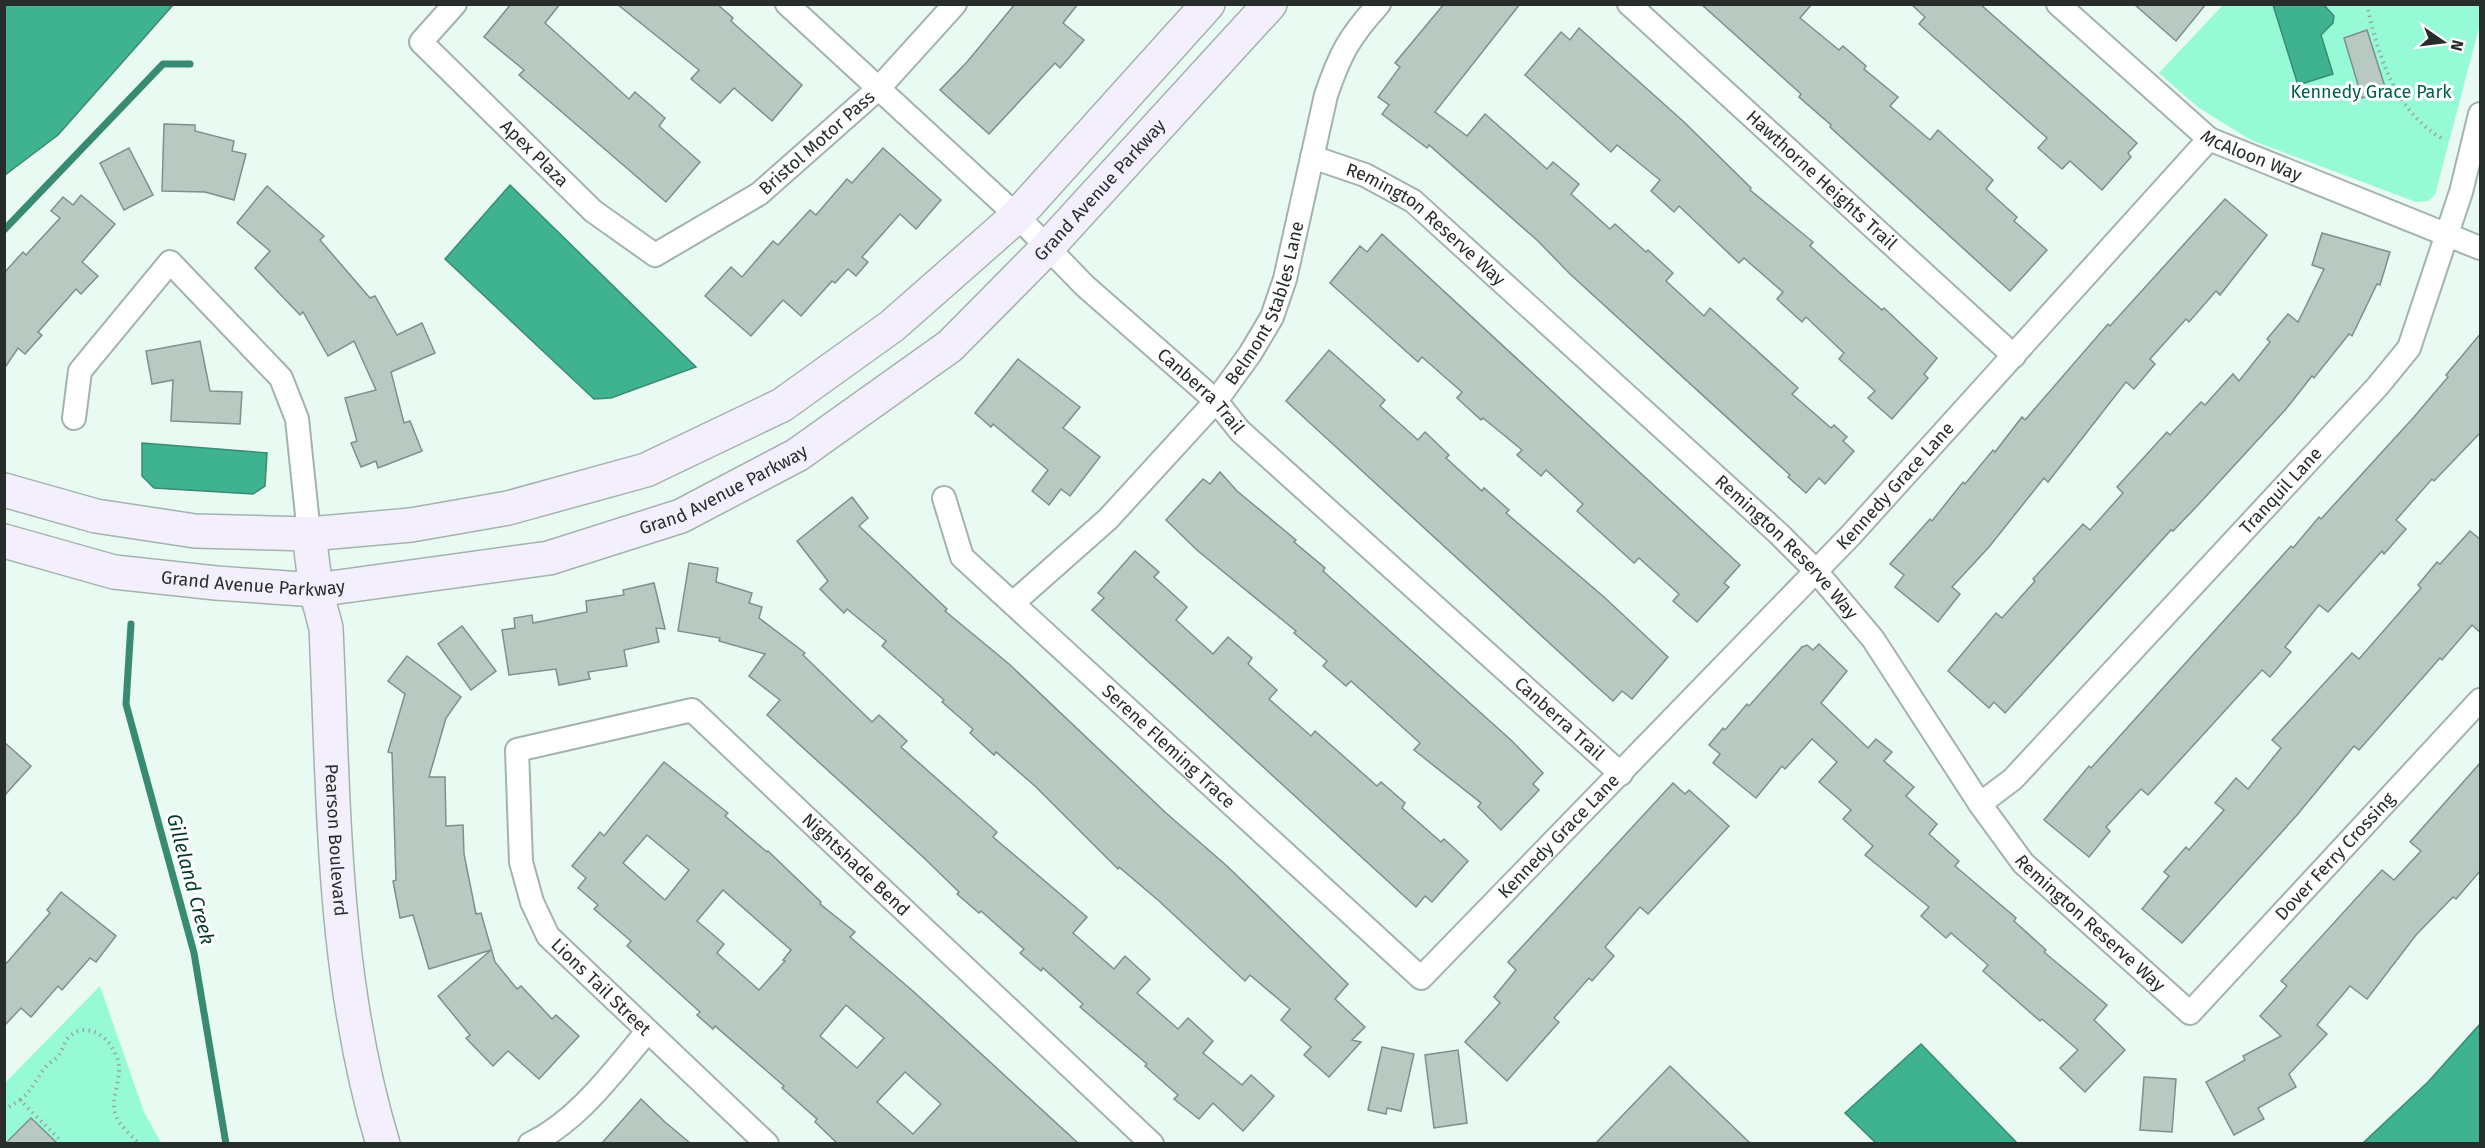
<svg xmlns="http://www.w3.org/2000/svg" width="2485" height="1148" viewBox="0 0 2485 1148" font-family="'Fira Sans',sans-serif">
<rect width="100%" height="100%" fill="#e8faf2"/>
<g fill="#97fad6">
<path d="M2223,5H2480V24L2435,195L2428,201L2416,202L2251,140L2199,108L2159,73Z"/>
<path d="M100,986L144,1112L161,1143H5L4,1084Z"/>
</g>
<g fill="#3fb390" stroke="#388b72" stroke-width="1.5">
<path d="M5,4L173,5L58,135L5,175Z"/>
<path d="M2273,5H2324L2334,16L2333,23L2321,35L2333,74L2298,85Z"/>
<path d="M510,185L696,367L611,398L594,399L445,259Z"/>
<path d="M142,443L267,453L265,486L253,494L154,488L142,476Z"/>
<path d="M2480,1024V1143H2363L2428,1082Z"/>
<path d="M1921,1044L2017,1143H1876L1845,1113Z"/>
</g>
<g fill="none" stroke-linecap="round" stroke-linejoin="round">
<g stroke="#388b72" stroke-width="7">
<path d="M4,230L163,64H190"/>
<path d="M131,624L126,704L194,953L226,1144"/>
</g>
</g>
<g fill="#b8c9c2" stroke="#7f8f89" stroke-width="1.5" fill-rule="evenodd">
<path d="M511,4H560L545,23L629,99L635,92L665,118L659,126L700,162L666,202L519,75L524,70L484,37Z"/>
<path d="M617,4H717L733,18L731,21L802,85L772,121L734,88L720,103L691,79L699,70Z"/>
<path d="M1015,4H1078L1063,23L1084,40L1060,68L1055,63L989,134L940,90L967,62Z"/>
<path d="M1444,4H1520L1435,112L1467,136L1485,114L1547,169L1553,162L1579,184L1571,194L1610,229L1615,224L1646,252L1648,250L1673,273L1666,281L1704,316L1710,308L1798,388L1792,394L1831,428L1834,425L1847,437L1843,441L1854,451L1825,484L1819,478L1806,493L1788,477L1790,475L1570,274L1538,241L1429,145L1427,148L1382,114L1389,105L1378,97L1400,67L1395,63Z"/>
<path d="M1701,4H1812L1800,18L1839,50L1843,46L1866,66L1864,69L1898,97L1890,106L1930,140L1938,130L1993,180L1986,189L2017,217L2014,221L2047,250L2010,291L1830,127L1831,125L1799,97L1801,94Z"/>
<path d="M1911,4H1980L2137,143L2128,153L2131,157L2102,190L2070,161L2062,169L2038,148L2047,138L1919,24L1925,17Z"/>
<path d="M2134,4H2206L2176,41Z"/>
<path d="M1579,28L1684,122L1751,188L1750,190L1813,242L1810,246L1851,283L1882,310L1884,308L1937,358L1924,374L1928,378L1892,419L1868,398L1875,391L1839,359L1844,353L1806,317L1802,322L1777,299L1783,292L1744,258L1739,263L1679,206L1674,212L1651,191L1660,180L1617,145L1611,152L1525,75L1561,32L1570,40Z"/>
<path d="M2367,30L2386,90L2362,98L2344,38Z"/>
<path d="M164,124L195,125V131L234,141L232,151L246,154L234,200L205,192L162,191Z"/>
<path d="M129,148L153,195L124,210L100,163Z"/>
<path d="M883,148L941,200L916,229L900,214L862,257L868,262L856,276L848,269L835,283L832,281L801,316L783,300L751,336L705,296L731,267L742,277L773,241L778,245L810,210L816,215L847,179L852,183Z"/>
<path d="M267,186L324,236L320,240L370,298L375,296L397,335L422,323L435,353L391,372L404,423L410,421L422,451L378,468L376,461L361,467L351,443L357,441L345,398L376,390L354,341L328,356L303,312L300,315L255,268L270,251L237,223Z"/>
<path d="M81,195L115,224L82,262L98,276L81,294L76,289L38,332L42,335L25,354L18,348L4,369V273L23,252L26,255L60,218L51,211L63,197L73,205Z"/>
<path d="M2225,199L2267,235L2220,295L2216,291L2189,322L2186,319L2150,359L2155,364L2134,389L2126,382L2048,482L2044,478L1989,547L1952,587L1960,594L1938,622L1895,587L1904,575L1890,564L1930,519L1932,521L1963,482L1965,484L1993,450L1995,452L2022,417L2025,420L2108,324L2110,326Z"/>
<path d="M2322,233L2390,252L2380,285L2377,284L2352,336L2349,334L2314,378L2312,376L2286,409L2198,505L2173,531L2171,530L2005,713L1994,702L1989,708L1948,671L1996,613L2002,618L2035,581L2033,579L2083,524L2090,530L2123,493L2117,487L2167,432L2170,435L2201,402L2205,405L2233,374L2239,381L2270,342L2267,339L2288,314L2298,322L2324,269L2312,265Z"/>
<path d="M1382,234L1740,565L1724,583L1729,587L1697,622L1673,601L1679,594L1639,558L1634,563L1577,511L1583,504L1546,470L1541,476L1517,455L1522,450L1483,418L1481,420L1457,398L1462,392L1422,357L1418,362L1330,283L1360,246L1367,252Z"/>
<path d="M2481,333V432L2434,481L2432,479L2396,520L2406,529L2384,554L2382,551L2328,612L2319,605L2285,647L2291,652L2270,677L2262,670L2148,795L2141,789L2106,827L2110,831L2089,857L2044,820L2089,766L2091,768L2291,546L2293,548L2319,517L2321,519L2414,417L2448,377L2446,375Z"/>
<path d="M200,341L210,391L242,392L240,424L171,421L173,380L152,384L146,351Z"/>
<path d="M1329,350L1385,400L1380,406L1418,440L1425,432L1449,455L1446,458L1482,491L1484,488L1509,510L1506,513L1604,597L1668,657L1632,699L1622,691L1613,701L1595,685L1286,401Z"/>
<path d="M1018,359L1080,407L1063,428L1100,457L1070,496L1061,489L1049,505L1032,491L1048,470L993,424L991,427L975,413Z"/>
<path d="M1220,472L1237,491L1296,540L1294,542L1325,568L1323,571L1512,741L1543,773L1533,784L1539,790L1501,830L1478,807L1481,803L1414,750L1420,743L1351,681L1346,686L1323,666L1327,661L1294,633L1296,631L1198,551L1166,520L1203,479L1210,484Z"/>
<path d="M852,497L868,518L859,526L947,609L945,611L1009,664L1166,813L1227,866L1348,984L1335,999L1365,1027L1352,1040L1361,1042L1329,1077L1304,1055L1311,1047L1281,1020L1290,1009L1250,975L1245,981L1159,901L1119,867L1118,869L1036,787L996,752L994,755L970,733L973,729L942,702L944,700L882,646L886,641L847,609L844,613L820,589L828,581L797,541Z"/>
<path d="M2470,531L2481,540V633L2472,625L2442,660L2440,658L2359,750L2354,746L2297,815L2182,943L2142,909L2169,876L2164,872L2186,847L2189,850L2224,810L2215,803L2236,778L2248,789L2281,748L2272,740L2352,653L2359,659L2421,588L2418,585L2437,562L2440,564Z"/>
<path d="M1135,551L1159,572L1154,577L1187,607L1176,620L1213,654L1228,637L1252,658L1248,664L1277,690L1269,699L1311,736L1315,731L1377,786L1381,782L1405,803L1402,808L1441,842L1444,839L1468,861L1432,902L1425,896L1416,907L1092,610L1104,598L1098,593Z"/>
<path d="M689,563L718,568L716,582L752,593L749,603L762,607L759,618L805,653L803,655L872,722L879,715L907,741L901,747L997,832L993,837L1087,917L1073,933L1114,969L1125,956L1150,979L1137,993L1178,1029L1188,1018L1213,1041L1203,1053L1242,1085L1251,1075L1274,1096L1243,1131L1213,1103L1199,1119L1174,1099L1178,1095L1145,1066L1147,1064L1080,1007L1083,1004L1043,968L1041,971L1020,953L1024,949L981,911L979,913L957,894L959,892L923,857L767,715L780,700L749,676L765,654L719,641L720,638L678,631Z"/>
<path d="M654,583L665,629L656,628L659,642L624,650L627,666L588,672L590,679L559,685L556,669L509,675L502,630L515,628L514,618L532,615L533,623L587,612L586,601L624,595L623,590Z"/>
<path d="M462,626L496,671L471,690L438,644Z"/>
<path d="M1819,644L1847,671L1821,703L1868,748L1876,739L1892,752L1884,761L1914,787L1906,796L1937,824L1929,834L1959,861L1955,866L2016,918L2014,921L2046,950L2044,952L2107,1005L2094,1020L2125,1050L2085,1092L2060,1068L2078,1050L2042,1019L2040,1021L1983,971L1988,965L1951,933L1946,938L1921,916L1929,907L1865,855L1873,846L1843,819L1851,810L1819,782L1837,762L1812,739L1785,769L1782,766L1756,798L1713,763L1720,754L1709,745L1723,728L1725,730L1747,704L1749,706L1802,647L1807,645L1813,650Z"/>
<path d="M407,656L461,697L446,718L429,777H445L446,826L463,825L464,854L476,914L481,913L495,962L517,989L521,986L552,1019L556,1015L579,1036L539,1079L508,1051L493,1066L466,1038L470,1035L438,996L491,950L429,969L413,915L400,918L393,881L396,880L392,753L388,752L405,694L388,681Z"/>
<path d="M4,742L31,766L4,796Z"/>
<path d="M664,762L728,813L725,816L767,852L768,851L821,902L820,904L855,932L850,937L914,992L1078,1143H837L815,1122L817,1119L782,1088L784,1086L715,1026L713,1029L697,1015L700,1012L627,946L631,941L594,909L598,905L578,888L586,878L572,866L600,832L604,836ZM647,835L689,870L665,900L623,863ZM723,890L791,950L783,960L785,961L759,990L717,953L724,944L697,921ZM846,1005L884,1038L857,1068L820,1036ZM905,1072L941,1104L913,1134L877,1102Z"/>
<path d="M2481,762V870L2456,899L2453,897L2416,935L2367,999L2350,986L2317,1025L2327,1034L2289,1074L2296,1087L2258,1108L2264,1119L2234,1135L2206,1082L2245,1060L2243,1056L2281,1036L2260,1016L2287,986L2281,981L2382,870L2394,880L2421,851L2410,842Z"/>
<path d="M1673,783L1685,794L1689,790L1729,826L1648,914L1640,907L1605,947L1614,956L1592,981L1589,978L1554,1018L1559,1022L1507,1081L1465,1042L1500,1003L1494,997L1516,970L1508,962Z"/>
<path d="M61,892L116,936L96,962L90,958L62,990L58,986L31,1017L21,1008L4,1026V966L50,913L47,910Z"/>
<path d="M1382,1047L1414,1054L1401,1111L1387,1108L1386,1114L1368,1110Z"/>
<path d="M1458,1050L1467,1123L1434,1128L1425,1055Z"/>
<path d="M1670,1066L1750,1143H1596Z"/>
<path d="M2144,1077L2176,1079L2172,1132L2140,1130Z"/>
<path d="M641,1099L665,1122L690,1143H602Z"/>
<path d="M31,1118L57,1143H6Z"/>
</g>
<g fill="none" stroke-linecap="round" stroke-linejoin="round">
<g stroke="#a3b3ac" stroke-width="26">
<g id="street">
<path id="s1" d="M455,4L421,42L593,211L655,255L759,194L879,88L955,4"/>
<path id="s2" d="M787,4L1017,216L1085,286L1216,401L1240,431L1621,774"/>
<path id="s3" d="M1629,4L2014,356"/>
<path id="s4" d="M2058,4L2209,139L2480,248"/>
<path id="s5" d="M1312,157L1365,175L1413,201L1778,533L1815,570L1873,639L1980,804L2023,863L2190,1013L2480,700"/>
<path d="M74,418L80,371L170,262L281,378L297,419L309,534"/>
<path id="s6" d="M944,498L962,557L1421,978L1850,536L2209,139"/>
<path id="s7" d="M1013,603L1108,519L1216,401L1250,354L1272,317L1285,279L1326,95C1340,54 1349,37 1379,4"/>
<path id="s8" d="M1980,804L2013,779L2377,387L2409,348L2461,192L2480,114"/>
<path d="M530,1144C579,1120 612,1073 647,1032"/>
<path id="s9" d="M767,1144L548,936L532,902L521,862L517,750L692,710L1152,1144"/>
</g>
</g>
<g stroke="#a3b3ac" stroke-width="36">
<g id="secondary">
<path d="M4,490L96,516L195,531L309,534L411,525L508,508L646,470L782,405L892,326L1017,216L1208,4"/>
<path id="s10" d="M309,534L316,590L326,628C334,801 332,976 383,1144"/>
<path id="s11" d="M4,541L114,572L216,583L316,590L549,558L681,516L797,455L950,346L1047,248L1270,4"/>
</g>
</g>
<g stroke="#9ba8a2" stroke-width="4" stroke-dasharray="1.5 4.5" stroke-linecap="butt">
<path d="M2367,4C2377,54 2396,113 2443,139"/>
<path d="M20,1100C32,1091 36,1079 45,1068C49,1063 55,1060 59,1055C63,1049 64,1041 70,1036C90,1019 113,1041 118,1061C123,1079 109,1098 116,1116C121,1127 131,1136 140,1144"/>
<path d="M4,1110L20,1100L59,1139"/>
</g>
<use href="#street" stroke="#fff" stroke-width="22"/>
<use href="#secondary" stroke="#f4effc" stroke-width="33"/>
</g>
<g text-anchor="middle" stroke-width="6" stroke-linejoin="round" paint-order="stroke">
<g font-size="18" fill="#006049" stroke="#fff">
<text x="2371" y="98">Kennedy Grace Park</text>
</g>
<g font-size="18" fill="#272d2b" stroke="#fff">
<text dy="6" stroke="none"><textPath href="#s1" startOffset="566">Bristol Motor Pass</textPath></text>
<text dy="6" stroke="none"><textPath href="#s1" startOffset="210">Apex Plaza</textPath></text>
<text dy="6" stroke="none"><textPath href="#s4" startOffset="248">McAloon Way</textPath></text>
<text dy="6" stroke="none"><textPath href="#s3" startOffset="261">Hawthorne Heights Trail</textPath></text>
<text dy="6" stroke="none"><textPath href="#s11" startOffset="1226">Grand Avenue Parkway</textPath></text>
<text dy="6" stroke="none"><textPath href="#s5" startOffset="134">Remington Reserve Way</textPath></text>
<text dy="6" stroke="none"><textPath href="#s7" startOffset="398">Belmont Stables Lane</textPath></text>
<text dy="6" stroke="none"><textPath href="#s2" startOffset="567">Canberra Trail</textPath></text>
<text dy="6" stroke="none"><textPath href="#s6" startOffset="1368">Kennedy Grace Lane</textPath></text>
<text dy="6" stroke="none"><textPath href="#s11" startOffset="740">Grand Avenue Parkway</textPath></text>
<text dy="6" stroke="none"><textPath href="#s8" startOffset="435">Tranquil Lane</textPath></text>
<text dy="6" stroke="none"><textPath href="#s5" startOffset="620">Remington Reserve Way</textPath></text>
<text dy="6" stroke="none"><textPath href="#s11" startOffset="254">Grand Avenue Parkway</textPath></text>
<text dy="6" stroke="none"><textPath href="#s2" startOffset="1053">Canberra Trail</textPath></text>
<text dy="6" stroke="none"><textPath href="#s6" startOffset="342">Serene Fleming Trace</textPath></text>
<text dy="6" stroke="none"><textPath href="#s6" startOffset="882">Kennedy Grace Lane</textPath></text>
<text dy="6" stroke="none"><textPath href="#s10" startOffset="308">Pearson Boulevard</textPath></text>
<text dy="6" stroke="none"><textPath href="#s5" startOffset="1454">Dover Ferry Crossing</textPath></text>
<text dy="6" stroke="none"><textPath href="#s9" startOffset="898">Nightshade Bend</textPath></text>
<text dy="6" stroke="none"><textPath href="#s5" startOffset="1106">Remington Reserve Way</textPath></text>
<text transform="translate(601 987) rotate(44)" y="6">Lions Tail Street</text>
</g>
<g font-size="20" font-style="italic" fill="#033829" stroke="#fff">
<text transform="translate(191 879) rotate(75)" y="7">Gilleland Creek</text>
</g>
</g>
<rect width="2485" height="1148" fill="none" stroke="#272d2b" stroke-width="12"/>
<g transform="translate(2443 42) rotate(104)" stroke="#ffffff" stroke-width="4.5" paint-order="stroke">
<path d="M0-4.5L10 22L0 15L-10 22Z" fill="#272d2b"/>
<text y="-9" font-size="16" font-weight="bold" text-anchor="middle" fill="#272d2b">N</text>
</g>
</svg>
